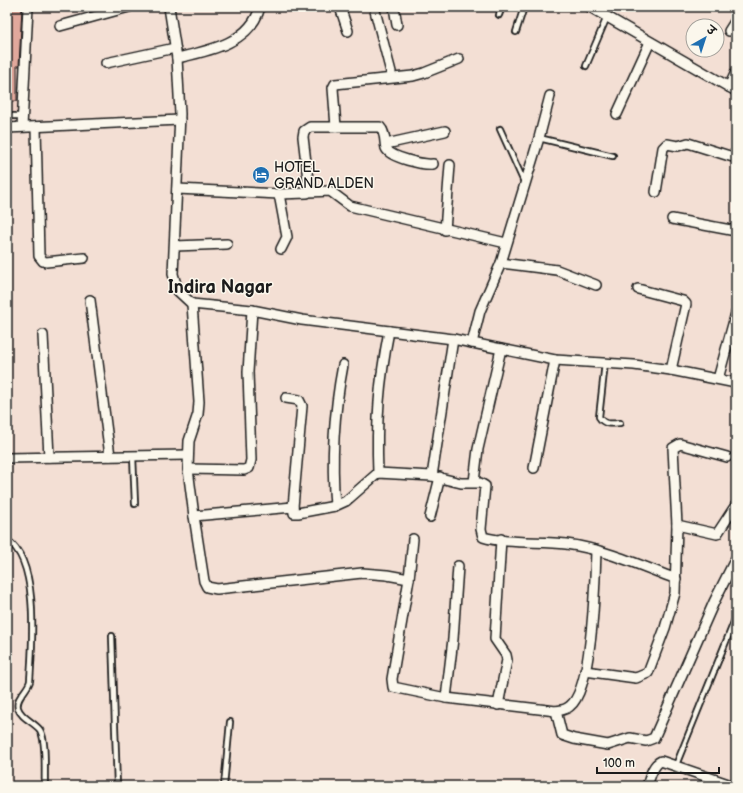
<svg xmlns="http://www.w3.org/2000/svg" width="743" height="793" viewBox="0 0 743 793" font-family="'Balsamiq Sans','Playpen Sans Deva',sans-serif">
<rect width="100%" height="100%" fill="#f3dfd4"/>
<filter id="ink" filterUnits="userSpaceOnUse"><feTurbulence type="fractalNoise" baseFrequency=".025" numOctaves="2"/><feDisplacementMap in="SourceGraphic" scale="8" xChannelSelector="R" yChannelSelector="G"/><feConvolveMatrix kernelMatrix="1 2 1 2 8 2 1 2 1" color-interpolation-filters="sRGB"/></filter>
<g filter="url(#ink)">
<path fill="#eecec3" d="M7,7H21L22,40L18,118L7,117Z"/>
<path fill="#e1a89c" stroke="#1c1c1c" d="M7,7H22L19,66H17V101H7Z"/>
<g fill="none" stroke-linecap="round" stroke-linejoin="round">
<g stroke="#1c1c1c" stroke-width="8">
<g id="service">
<path d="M499,15L502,7"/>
<path d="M516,32L524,7"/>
<path d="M586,66L607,17"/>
<path d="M7,116H23"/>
<path d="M500,129L524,182"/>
<path d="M539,138L613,156"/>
<path d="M605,363L599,417C604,425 611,424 620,423"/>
<path d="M133,456L135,504"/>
<path d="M7,540C40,561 32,646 30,681C28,690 15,698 18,708C21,718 34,722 40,730C47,741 44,773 45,786"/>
<path d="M112,636L117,786"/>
<path d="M676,765L736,617"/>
<path d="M224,786L230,722"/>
</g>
</g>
<g stroke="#1c1c1c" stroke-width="12">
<g id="minor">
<path d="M169,7L177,58L180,114L173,274L178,291L192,304L252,310L302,320L453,339L555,360L634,365L671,370L736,383"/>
<path d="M340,7L348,31"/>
<path d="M374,7L391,72"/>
<path d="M394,7L397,25"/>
<path d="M590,7L736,91"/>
<path d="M60,26L129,7"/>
<path d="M729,31L736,20"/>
<path d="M177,58C208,51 251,43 260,7"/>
<path d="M106,63L175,48"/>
<path d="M729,87L736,72"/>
<path d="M617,114L650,42"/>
<path d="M22,127L28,7"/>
<path d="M36,127L39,256L43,261L46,262L84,258"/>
<path d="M336,127L333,88L335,84L413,76L424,73L459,59"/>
<path d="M7,128L180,120"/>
<path d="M386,144L445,131"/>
<path d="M177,189L279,194L307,193L309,188L303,137L304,131L310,127H380C386,133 384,141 386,148C390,158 424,165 433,164"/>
<path d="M309,192L330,191L350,206L506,243"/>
<path d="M656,192L663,148L667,144L678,146L688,143L736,158"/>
<path d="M279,194L287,237L281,249"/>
<path d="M672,219L736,231"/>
<path d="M445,230L450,165"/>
<path d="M175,246L227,244"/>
<path d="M501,263L557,270L596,285"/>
<path d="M638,289L683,301L686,304L671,370"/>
<path d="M90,300L110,456"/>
<path d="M192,304L199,402L198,414L189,441L188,469L194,516L204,581L207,587L217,589L362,573L387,575L409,579"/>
<path d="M43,335L49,457"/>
<path d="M472,343L480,311L501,263L539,138L550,96"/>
<path d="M718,379L736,313"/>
<path d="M286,398L299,400L302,406L293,507"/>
<path d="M7,458L188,455"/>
<path d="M534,468L555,360"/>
<path d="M188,469L244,470L249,468L251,460L248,372L252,310"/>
<path d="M378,473C376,422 379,382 389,331"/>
<path d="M432,476L453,339"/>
<path d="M474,482L478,449L501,349"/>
<path d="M335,506C331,458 334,412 343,365"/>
<path d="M194,516L293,507L294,513H298L335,506L346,501L378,473L432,476L461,483H480L485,486L481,529L483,537C505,544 542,541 566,544C604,549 640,565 676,579"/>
<path d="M430,517L440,477"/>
<path d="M677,525L717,534L736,505"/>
<path d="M413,539L409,579L392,679L393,687L446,698L556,711C561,710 566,710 570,706C593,688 595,580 596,550"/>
<path d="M585,671L636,678L648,673L665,628L675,593L677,525L673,448L680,444L727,457"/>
<path d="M446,698L453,639L458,566"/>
<path d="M498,705L507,660L506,655L495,639L501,539"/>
<path d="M556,711L562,735L574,739L608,745L630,738L646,741L654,738L714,602L736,558"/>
<path d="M647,786C650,778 652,765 661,761L734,786"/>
</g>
</g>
<use href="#service" stroke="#fbf7ec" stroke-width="4.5"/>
<use href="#minor" stroke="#fbf7ec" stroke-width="9"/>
</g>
</g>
<defs>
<g id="hotel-disc" transform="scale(0.9)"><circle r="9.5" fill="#1f6fb2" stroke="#fbf7ec"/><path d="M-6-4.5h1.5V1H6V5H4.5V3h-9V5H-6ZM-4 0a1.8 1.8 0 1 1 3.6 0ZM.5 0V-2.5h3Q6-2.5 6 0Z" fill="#fff"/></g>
</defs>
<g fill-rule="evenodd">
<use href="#hotel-disc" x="261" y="175"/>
</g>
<g text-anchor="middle" stroke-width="3" stroke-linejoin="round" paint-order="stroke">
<g font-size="14" fill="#1c1c1c" stroke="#fbf7ec" text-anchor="start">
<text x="274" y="172">HOTEL<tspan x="274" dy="16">GRAND ALDEN</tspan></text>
</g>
<g font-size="18" font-weight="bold" fill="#1c1c1c" stroke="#fbf7ec">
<text x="220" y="293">Indira Nagar</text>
</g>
</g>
<rect width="743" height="793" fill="none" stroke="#fbf7ec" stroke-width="24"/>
<rect x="12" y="12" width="719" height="769" fill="none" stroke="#1c1c1c" stroke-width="1.5" filter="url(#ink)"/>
<g transform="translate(705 38) rotate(39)"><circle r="19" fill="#fbf7ec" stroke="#a29f99"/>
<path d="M0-3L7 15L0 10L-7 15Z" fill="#1f6fb2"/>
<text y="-6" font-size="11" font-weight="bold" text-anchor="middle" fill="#1c1c1c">उ</text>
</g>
<path d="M597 767v6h122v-6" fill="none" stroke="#1c1c1c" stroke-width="2"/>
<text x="603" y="767" font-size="12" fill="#1c1c1c" stroke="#fbf7ec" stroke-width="3" paint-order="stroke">100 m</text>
</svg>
